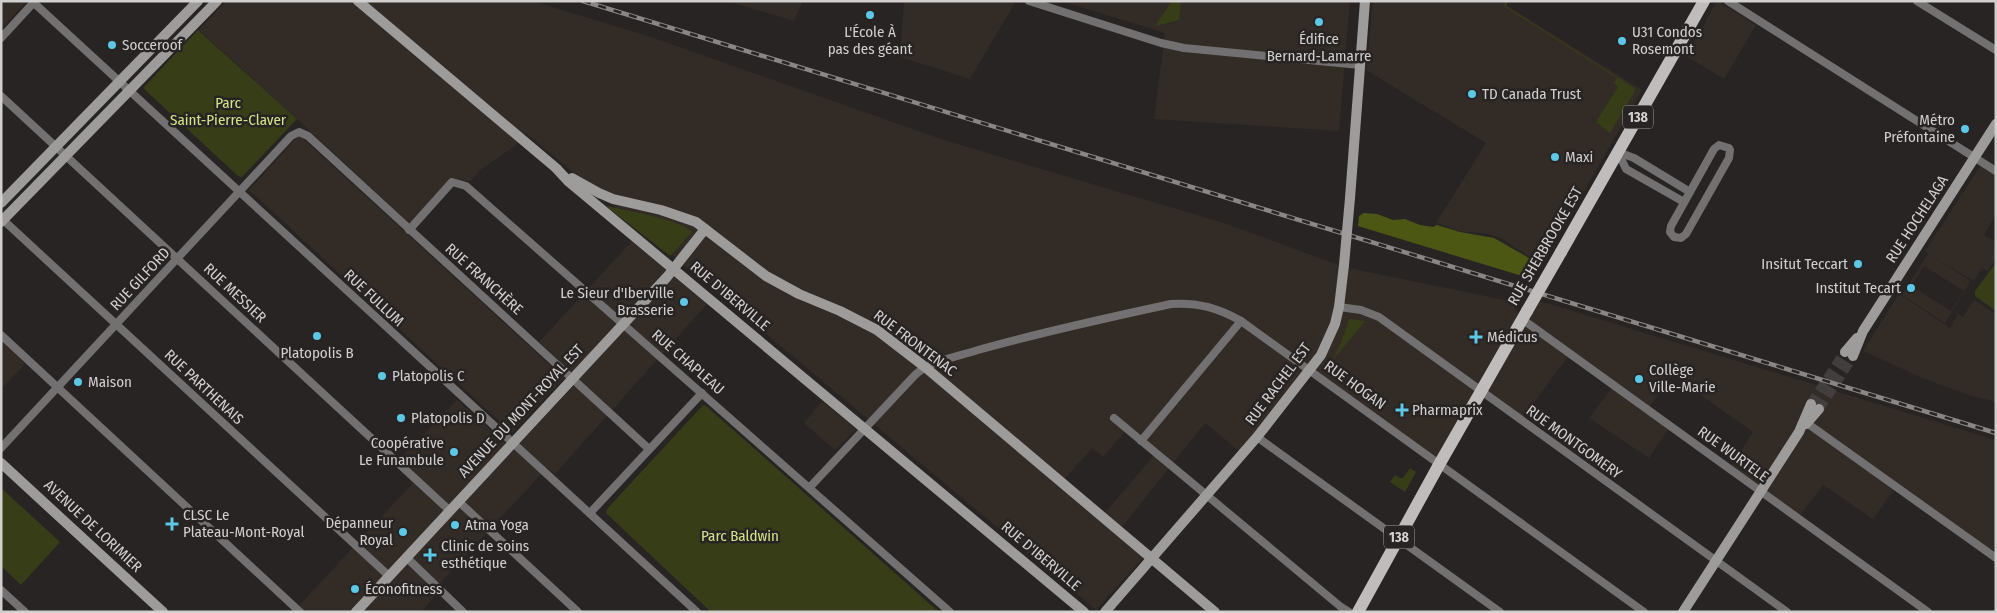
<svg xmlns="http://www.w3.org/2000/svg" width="1997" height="613" viewBox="0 0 1997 613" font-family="'Fira Sans Condensed',sans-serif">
<rect width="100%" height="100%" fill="#272423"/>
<g fill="#332b26" fill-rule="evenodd">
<path d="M1,1H27L1,29Z"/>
<path d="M226,1H533L651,37L947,141L1224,223L1344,267L1510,301L1522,319L1570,354L1521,420L1481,391L1440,463L1311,370L1243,454L1205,423L1122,527L1114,533L1143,558L1096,610L526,133L516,145L480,170L471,181L453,180L411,225L297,119L199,30ZM1127,429L1156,453L1102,516L1062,482L1092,448L1103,457Z"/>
<path d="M727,1H803L794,21Z"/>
<path d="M904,1H1016L970,79L900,57Z"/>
<path d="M1061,1H1350L1339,131L1154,119L1165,33Z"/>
<path d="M1373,1H1508L1506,5L1642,90L1542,265L1501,238L1488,234L1459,231L1436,223L1486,143L1366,70Z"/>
<path d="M1717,1L1756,25L1724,79L1686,56Z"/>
<path d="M299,135L564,378L512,433L249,190Z"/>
<path d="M1981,165L1996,174V214L1984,235L1996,242V259L1988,271L1982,268L1974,281L1933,257L1971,281L1945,323L1902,295L1928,254L1925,251ZM1924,266L1964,291L1951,311L1911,286Z"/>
<path d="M632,241L707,304L555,474L547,468L443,580L436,595L421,612H293L413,483L394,465L457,400L513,450L580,379L539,342Z"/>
<path d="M1899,294L1950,328L1958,314L1963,317L1974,300L1996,314V402L1968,395L1920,377L1863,351Z"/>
<path d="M1537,300L1996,440V556L1895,489L1873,519L1823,485L1798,518L1731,466L1753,432L1672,375L1648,409L1670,426L1649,458L1589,418L1614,385L1525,318Z"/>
<path d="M1,341L25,364L1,389Z"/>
<path d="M822,401L856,429L835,450L804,423Z"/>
</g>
<g fill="#373e17">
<path d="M1172,1H1181L1179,20L1155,26Z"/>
<path d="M1506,1H1508L1506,6L1636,89L1610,133L1596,122L1618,87L1614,83L1617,78L1504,6Z"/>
<path d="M198,30L297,119L242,177L238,176L143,88Z"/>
<path d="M606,206C624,210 682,220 692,232L670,256Z"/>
<path d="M1996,263V311L1975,296V291Z"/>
<path d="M1349,319L1365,321L1332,361L1341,343Z"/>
<path d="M703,405L706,406L939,612H711L606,513L607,509Z"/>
<path d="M1410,468L1416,472L1405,492L1390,482L1395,475L1400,478H1403Z"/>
<path d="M1,488L60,542L21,585L1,566Z"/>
</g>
<path fill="#4c5714" d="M1364,213L1377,214L1393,220L1405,219L1420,225L1433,227L1437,225L1460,232L1494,238L1529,258L1532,260L1534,265L1527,275L1522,276L1358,226L1359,216Z"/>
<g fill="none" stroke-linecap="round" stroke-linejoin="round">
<g stroke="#413e3d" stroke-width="10" stroke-dasharray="10 5" stroke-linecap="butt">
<path d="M1811,404L1845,352"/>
<path d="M1819,409L1853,356"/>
</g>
<g stroke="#727070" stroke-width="8">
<path d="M1029,1L1161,43L1184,48L1360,65"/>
<path d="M1728,1L1996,171"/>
<path d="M1917,1L1996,50"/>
<path d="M34,3L697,612"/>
<path d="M1,38L35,1"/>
<path d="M1,96L449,510"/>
<path d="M1719,145L1729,148L1730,150L1729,158L1686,234L1681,238L1674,237L1670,232L1671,226L1714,149Z"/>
<path d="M1618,152L1626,169L1684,202"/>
<path d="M1618,152L1634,158L1690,192"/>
<path d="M1,218L389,576"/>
<path d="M409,230L452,182L466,186L950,612"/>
<path d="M1339,307L1361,310L1379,317L1787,612"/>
<path d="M1522,319L1928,612"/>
<path d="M1,335L300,612"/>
<path d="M1114,418L1341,607L1349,612"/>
<path d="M1804,421L1996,558"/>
<path d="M1257,437L1500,612"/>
<path d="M1141,441L1241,321"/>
<path d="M1,448L291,136L299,132L308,136L649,449"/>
<path d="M810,487L915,375C931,360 957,357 978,350C1042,332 1106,318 1171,304C1198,302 1218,308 1241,321L1644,612"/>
<path d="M458,501L578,612"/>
<path d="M590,513L702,393"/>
<path d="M406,557L463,612"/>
<path d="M1,590L25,612"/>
</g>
<g stroke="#9e9b9b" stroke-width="10">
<path d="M358,1L556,168L569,182L1084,612"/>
<path d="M572,178L599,193L613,199L661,210L696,222L766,276L799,294L840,311L877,330L925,367L1215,612"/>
<path d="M1350,198L1365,1"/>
<path d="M1,203L198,1"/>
<path d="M1,222L217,1"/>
<path d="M1845,352L1857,338"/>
<path d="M1853,356L1863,331L1996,124"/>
<path d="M1806,424L1819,409"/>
<path d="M1,463L163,612"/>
<path d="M356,612L667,277L705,229"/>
<path d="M1105,612L1257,437L1321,355L1335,324L1339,307L1344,265"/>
<path d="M1683,612L1799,432L1811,404"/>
</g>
<g stroke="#c0bcbc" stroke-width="12">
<path d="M1561,252L1704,1"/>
<path d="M1358,612L1440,463L1527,311"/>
</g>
<g stroke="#898685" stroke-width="4.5">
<path id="rail" d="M583,1L1996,433"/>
</g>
<use href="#rail" stroke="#272423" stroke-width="2.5" stroke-dasharray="8" stroke-linecap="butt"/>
<path stroke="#9e9b9b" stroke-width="10" d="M1344,265L1350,198"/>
<path stroke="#c0bcbc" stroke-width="12" d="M1527,311L1561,252"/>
</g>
<g fill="#5dc7e8" stroke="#272423" stroke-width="2">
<circle cx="870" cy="15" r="5"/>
<circle cx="1319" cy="22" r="5"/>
<circle cx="1622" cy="41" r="5"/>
<circle cx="112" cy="45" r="5"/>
<circle cx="1472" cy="94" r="5"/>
<circle cx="1965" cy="129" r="5"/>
<circle cx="1555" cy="157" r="5"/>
<circle cx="1858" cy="264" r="5"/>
<circle cx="1911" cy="288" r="5"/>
<circle cx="684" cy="302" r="5"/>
<circle cx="317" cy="336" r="5"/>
<path d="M1473.5 329.5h5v5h5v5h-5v5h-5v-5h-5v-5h5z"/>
<circle cx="382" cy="376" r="5"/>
<circle cx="1639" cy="379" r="5"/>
<circle cx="78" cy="382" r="5"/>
<path d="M1399.5 402.5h5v5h5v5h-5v5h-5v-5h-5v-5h5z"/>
<circle cx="401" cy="418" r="5"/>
<circle cx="454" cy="452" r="5"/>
<path d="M169.5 516.5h5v5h5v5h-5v5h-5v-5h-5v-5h5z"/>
<circle cx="455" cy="525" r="5"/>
<circle cx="403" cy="532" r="5"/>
<path d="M427.5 547.5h5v5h5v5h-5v5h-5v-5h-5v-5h5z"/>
<circle cx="355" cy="589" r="5"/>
</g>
<g text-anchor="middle" stroke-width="5" stroke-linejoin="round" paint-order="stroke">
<g fill="#272423" stroke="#9f9c9b" stroke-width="1">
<rect x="1623" y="105.5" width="30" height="23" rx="4"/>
<rect x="1384" y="525.5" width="30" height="23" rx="4"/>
</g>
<g font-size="14" font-weight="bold" fill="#d2d0cf">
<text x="1638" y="122">138</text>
<text x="1399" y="542">138</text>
</g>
<g font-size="15" fill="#d2d0cf" stroke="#272423" text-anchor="start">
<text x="870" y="37" text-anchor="middle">L'École À<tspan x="870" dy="17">pas des géant</tspan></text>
<text x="1632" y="37">U31 Condos<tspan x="1632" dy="17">Rosemont</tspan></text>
<text x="1319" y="44" text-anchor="middle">Édifice<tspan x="1319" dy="17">Bernard-Lamarre</tspan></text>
<text x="122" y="50">Socceroof</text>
<text x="1482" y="99">TD Canada Trust</text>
<text x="1955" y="125" text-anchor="end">Métro<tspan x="1955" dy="17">Préfontaine</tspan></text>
<text x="1565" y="162">Maxi</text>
<text x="1848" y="269" text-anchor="end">Insitut Teccart</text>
<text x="1901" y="293" text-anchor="end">Institut Tecart</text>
<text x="674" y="298" text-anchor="end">Le Sieur d'Iberville<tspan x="674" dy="17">Brasserie</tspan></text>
<text x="1487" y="342">Médicus</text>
<text x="317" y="358" text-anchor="middle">Platopolis B</text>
<text x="1649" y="375">Collège<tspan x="1649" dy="17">Ville-Marie</tspan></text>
<text x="392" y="381">Platopolis C</text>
<text x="88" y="387">Maison</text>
<text x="1412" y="415">Pharmaprix</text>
<text x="411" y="423">Platopolis D</text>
<text x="444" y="448" text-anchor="end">Coopérative<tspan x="444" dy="17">Le Funambule</tspan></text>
<text x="183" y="520">CLSC Le<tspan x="183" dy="17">Plateau-Mont-Royal</tspan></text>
<text x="393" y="528" text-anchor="end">Dépanneur<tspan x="393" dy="17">Royal</tspan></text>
<text x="465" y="530">Atma Yoga</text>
<text x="441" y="551">Clinic de soins<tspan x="441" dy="17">esthétique</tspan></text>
<text x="365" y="594">Éconofitness</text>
</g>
<g font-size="15" fill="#d2e588" stroke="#272423">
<text x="228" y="108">Parc<tspan x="228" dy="17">Saint-Pierre-Claver</tspan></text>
<text x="740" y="541">Parc Baldwin</text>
</g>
<g font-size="15" fill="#d2d0cf" stroke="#272423">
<text transform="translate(1917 219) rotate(-57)" y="5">RUE HOCHELAGA</text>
<text transform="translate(1545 246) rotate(-60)" y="5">RUE SHERBROOKE EST</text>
<text transform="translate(140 279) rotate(-47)" y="5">RUE GILFORD</text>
<text transform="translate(484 279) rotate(42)" y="5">RUE FRANCHÈRE</text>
<text transform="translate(235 293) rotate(43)" y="5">RUE MESSIER</text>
<text transform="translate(730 296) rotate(40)" y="5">RUE D'IBERVILLE</text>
<text transform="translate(374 298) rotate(43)" y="5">RUE FULLUM</text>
<text transform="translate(915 343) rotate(37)" y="5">RUE FRONTENAC</text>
<text transform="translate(688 362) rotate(41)" y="5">RUE CHAPLEAU</text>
<text transform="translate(1278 384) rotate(-53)" y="5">RUE RACHEL EST</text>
<text transform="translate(1355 385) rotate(36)" y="5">RUE HOGAN</text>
<text transform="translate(204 387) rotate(43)" y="5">RUE PARTHENAIS</text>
<text transform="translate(521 411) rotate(-47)" y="5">AVENUE DU MONT-ROYAL EST</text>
<text transform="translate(1574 442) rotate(36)" y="5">RUE MONTGOMERY</text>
<text transform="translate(1733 454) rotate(36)" y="5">RUE WURTELE</text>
<text transform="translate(93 526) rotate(43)" y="5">AVENUE DE LORIMIER</text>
<text transform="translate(1041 556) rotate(40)" y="5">RUE D'IBERVILLE</text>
</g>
</g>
<rect width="1997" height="613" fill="none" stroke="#d2d0cf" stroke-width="5"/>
</svg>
